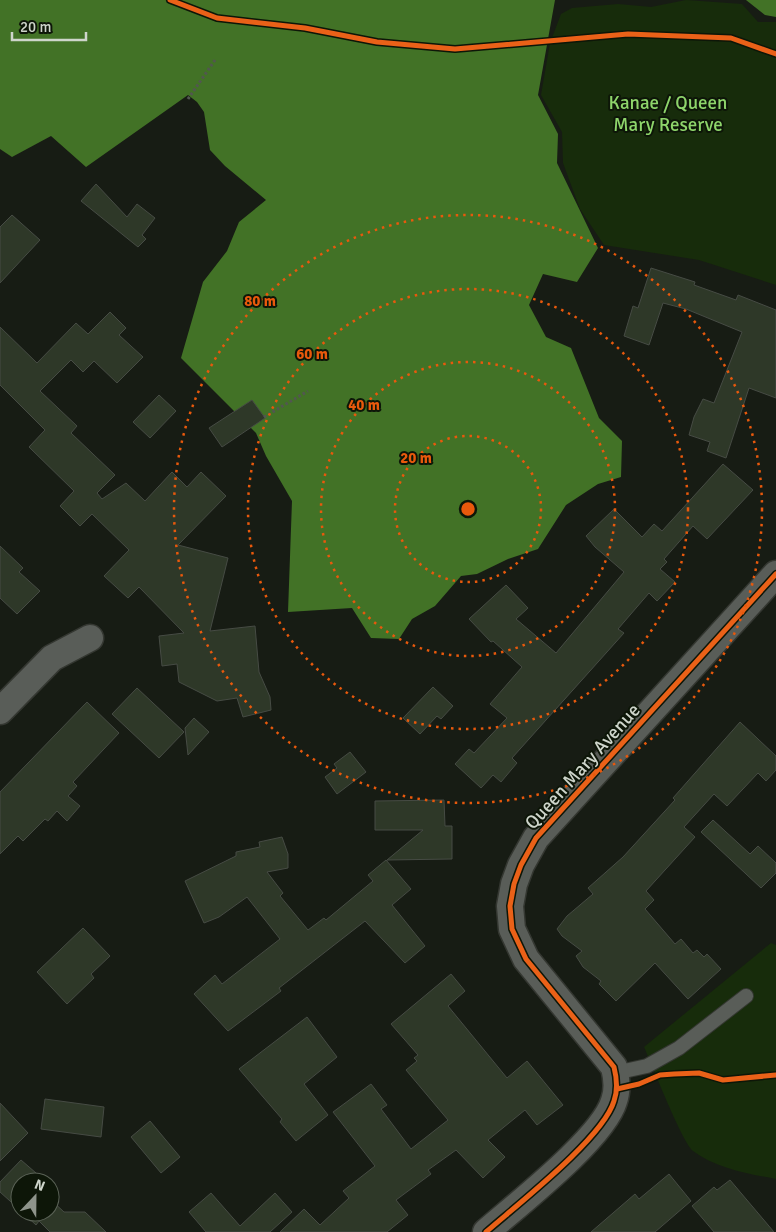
<svg xmlns="http://www.w3.org/2000/svg" width="776" height="1232" viewBox="0 0 776 1232" font-family="Signika,sans-serif">
<rect width="100%" height="100%" fill="#171c14"/>
<g fill="#172c0b">
<path d="M686,0L742,4L758,22H776V285L699,260L604,245L580,209L563,163L562,132L541,95L550,43L561,14L572,8L618,4L651,7Z"/>
<path d="M771,943L776,945V1179C749,1174 715,1168 693,1151C682,1142 652,1065 644,1047Z"/>
</g>
<g fill="#427226">
<path d="M0,0H555L538,95L558,134L557,163L598,248L577,282L543,274L529,305L546,337L571,348L599,418L622,441L621,477L598,484L566,505L538,549L508,559L477,574L461,576L435,606L412,619L399,639L371,638L352,608L288,612L292,501L266,456L256,433L181,358L203,282L227,251L239,222L266,200L225,166L210,150L204,112L197,102L188,95L86,167L51,136L12,157L0,149Z"/>
<path d="M746,0H776V17L765,15Z"/>
</g>
<g fill="#2e3828" stroke="#464b44">
<path d="M96,184L127,217L137,204L155,218L142,235L146,239L138,247L81,201Z"/>
<path d="M12,215L40,240L0,283V227Z"/>
<path d="M651,268L695,282L694,285L736,300L738,295L776,310V398L749,388L726,458L707,451L710,442L689,435L694,417L703,399L714,403L742,332L686,309L663,303L649,345L624,336L633,306L638,308Z"/>
<path d="M110,312L126,328L119,335L143,357L117,383L94,361L83,372L71,360L40,391L77,426L71,433L115,475L97,493L102,499L126,483L145,501L172,472L187,487L201,472L226,496L178,545L228,558L210,631L255,626L259,672L270,697L271,710L243,717L237,698L217,701L179,682L177,664L162,666L159,636L184,633L139,587L128,598L104,576L129,550L92,514L80,526L60,506L74,491L29,447L45,430L0,385V327L37,363L76,323L88,334Z"/>
<path d="M159,395L176,411L150,438L133,422Z"/>
<path d="M252,400L265,418L222,447L209,428Z"/>
<path d="M723,464L753,490L707,539L693,526L664,559L667,562L660,569L675,582L657,601L649,593L618,629L624,633L512,758L517,763L501,782L493,775L481,788L455,764L469,749L474,753L507,718L490,704L522,667L493,641L491,642L469,619L506,585L528,608L516,619L556,653L624,572L595,547L586,536L614,509L642,537L654,524L662,531Z"/>
<path d="M0,546L23,568L19,572L40,591L17,614L0,598Z"/>
<path d="M433,687L453,706L441,719L437,716L420,734L403,718Z"/>
<path d="M137,688L184,732L159,758L112,714Z"/>
<path d="M87,702L119,733L73,782L77,786L68,796L80,806L67,821L57,811L48,821L45,819L23,841L18,836L0,854V792Z"/>
<path d="M194,718L209,732L188,755L185,728Z"/>
<path d="M740,722L776,756V770L766,781L758,773L727,806L714,794L684,827L695,837L646,891L654,900L645,909L675,944L681,939L693,953L697,950L704,957L707,954L721,969L688,999L655,963L616,1001L599,984L601,981L583,967L576,956L582,951L562,936L557,929L567,916L593,894L588,888L623,857L675,800L673,798Z"/>
<path d="M350,752L366,772L337,794L325,777L337,768L334,764Z"/>
<path d="M444,800L445,826H452V859L387,860L423,830H375V801Z"/>
<path d="M713,820L750,854L758,846L776,863V873L761,888L701,832Z"/>
<path d="M282,837L288,854V868L267,872L283,893L280,896L308,930L324,918L326,920L373,881L368,875L386,860L411,889L392,905L425,946L405,963L365,921L279,988L281,991L228,1031L194,994L215,975L222,984L280,939L247,897L219,917L204,923L185,881L236,856V852L260,847L259,842Z"/>
<path d="M83,928L110,956L91,974L94,978L67,1004L37,972Z"/>
<path d="M451,974L465,991L448,1006L507,1078L527,1061L563,1105L537,1125L525,1110L488,1140L505,1157L483,1178L456,1150L428,1170L431,1174L396,1200L408,1215L387,1232H280L304,1209L320,1225L349,1198L343,1191L375,1166L333,1112L371,1084L387,1105L381,1109L411,1149L448,1120L406,1070L417,1061L414,1058L418,1055L391,1024Z"/>
<path d="M307,1017L337,1057L304,1084L328,1115L296,1141L280,1122L282,1119L239,1069Z"/>
<path d="M45,1099L104,1107L101,1137L41,1129Z"/>
<path d="M0,1103L28,1133L0,1161Z"/>
<path d="M150,1121L180,1157L161,1173L131,1137Z"/>
<path d="M21,1160L36,1173L29,1180L31,1182H20V1210L0,1192V1182Z"/>
<path d="M669,1174L691,1201L655,1232H591L635,1194L639,1199Z"/>
<path d="M730,1180L774,1232H714L692,1206L714,1187L717,1190Z"/>
<path d="M211,1193L240,1226L275,1193L292,1212L270,1232H206L189,1212Z"/>
<path d="M50,1199L64,1212H85L106,1232H50L39,1221L36,1225L22,1212H50Z"/>
</g>
<g fill="none" stroke-linecap="round" stroke-linejoin="round">
<g stroke="#343731" stroke-width="16">
<path id="lane" d="M615,1073L647,1066L679,1048L746,996"/>
</g>
<g stroke="#343731" stroke-width="29">
<g id="street">
<path d="M0,711L52,658L90,638"/>
<path d="M486,1232C518,1204 603,1138 614,1101C618,1090 617,1079 614,1067L526,959L512,929L510,906L514,884L521,865L536,838L776,574"/>
</g>
</g>
<g stroke="#525750" stroke-width="3" stroke-dasharray="2.5 2.5" stroke-linecap="butt">
<path d="M188,99L215,60"/>
<path d="M264,417L308,391"/>
</g>
<use href="#lane" stroke="#595d58" stroke-width="14"/>
<use href="#street" stroke="#595d58" stroke-width="26"/>
<g stroke="#0d1608" stroke-width="8">
<g id="cycleway">
<path d="M170,0L217,18L305,28L377,42L455,49L628,34L731,38L776,54"/>
<path d="M617,1089L639,1084L660,1075L674,1074L699,1073L723,1080L776,1075"/>
<path d="M486,1232C518,1204 603,1138 614,1101C618,1090 617,1079 614,1067L526,959L512,929L510,906L514,884L521,865L536,838L776,574"/>
</g>
</g>
<use href="#cycleway" stroke="#ea6118" stroke-width="5"/>
</g>
<g fill="none" stroke="#e8590c" stroke-width="2.5" stroke-dasharray="2.5 5">
<circle cx="468" cy="509" r="73"/>
<circle cx="468" cy="509" r="147"/>
<circle cx="468" cy="509" r="220"/>
<circle cx="468" cy="509" r="294"/>
</g>
<g text-anchor="middle" stroke-width="4" stroke-linejoin="round" paint-order="stroke">
<g font-size="19" fill="#8ed56b" stroke="#0d1608">
<text x="668" y="109">Kanae / Queen<tspan x="668" dy="22">Mary Reserve</tspan></text>
</g>
<g font-size="19" fill="#ced5cb" stroke="#0d1608">
<text transform="translate(582 766) rotate(-48)" y="7">Queen Mary Avenue</text>
</g>
</g>
<circle cx="468" cy="509" r="8" fill="#e8590c" stroke="#0d1608" stroke-width="2.5"/>
<g font-size="15" text-anchor="middle" font-weight="bold" fill="#e8590c" stroke="#0d1608" stroke-width="4" stroke-linejoin="round" paint-order="stroke">
<text x="260" y="306">80 m</text>
<text x="312" y="359">60 m</text>
<text x="364" y="410">40 m</text>
<text x="416" y="463">20 m</text>
</g>
<g transform="translate(35 1197) rotate(22)"><circle r="24" fill="#0d1608" stroke="#5a6256"/>
<path d="M0-4L9 19L0 12L-9 19Z" fill="#8e948b"/>
<text y="-8" font-size="14" font-weight="bold" text-anchor="middle" fill="#ced5cb">N</text>
</g>
<path d="M12 32v8h74v-8" fill="none" stroke="#ced5cb" stroke-width="2.5"/>
<text x="20" y="32" font-size="15" fill="#ced5cb" stroke="#0d1608" stroke-width="4" paint-order="stroke">20 m</text>
</svg>
